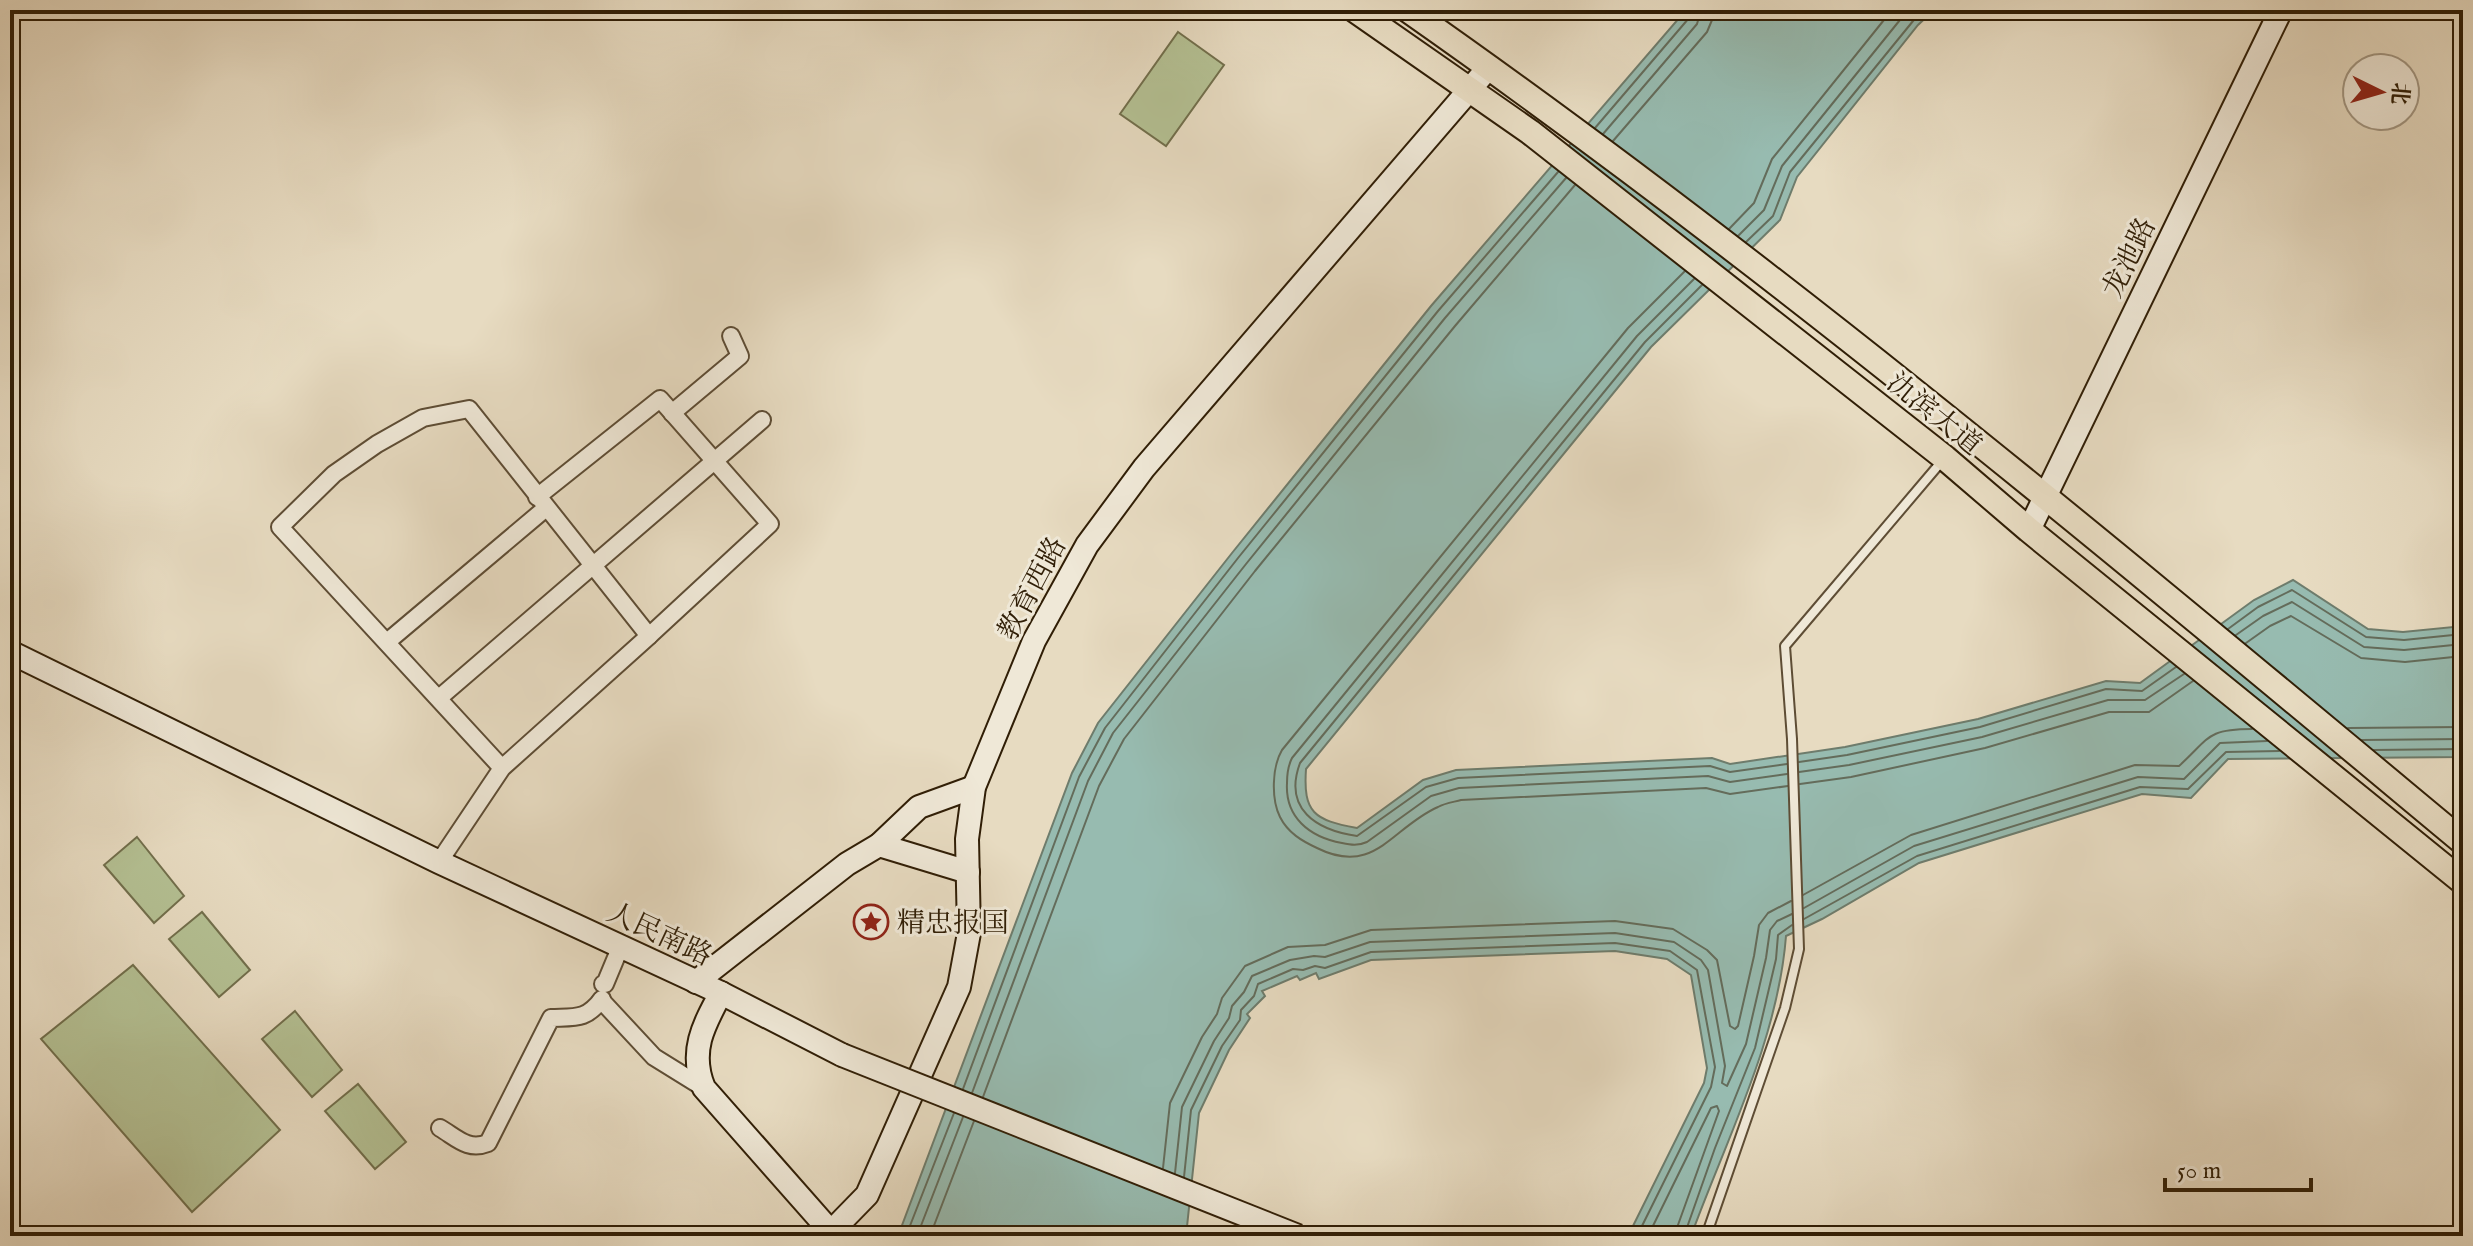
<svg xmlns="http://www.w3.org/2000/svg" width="2473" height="1246" viewBox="0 0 2473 1246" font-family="'IM FELL English','Noto Serif SC',serif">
<rect width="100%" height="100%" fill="#e7dbc1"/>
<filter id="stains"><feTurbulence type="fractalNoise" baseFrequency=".0025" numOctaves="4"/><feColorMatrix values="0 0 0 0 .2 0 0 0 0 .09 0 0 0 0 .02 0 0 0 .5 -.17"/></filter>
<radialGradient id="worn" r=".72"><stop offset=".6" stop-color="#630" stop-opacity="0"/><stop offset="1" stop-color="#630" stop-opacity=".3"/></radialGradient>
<g fill="#b4c093" stroke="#726f4c" stroke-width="2">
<path d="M1178,32L1224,65L1166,146L1120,114Z"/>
<path d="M137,837L184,896L154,923L104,865Z"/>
<path d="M202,912L250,970L219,997L169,939Z"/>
<path d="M133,965L280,1130L192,1212L41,1039Z"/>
<path d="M295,1011L342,1070L312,1097L262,1039Z"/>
<path d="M358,1084L406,1142L375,1169L325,1111Z"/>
</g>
<path fill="#97bbb0" stroke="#6e7c6c" stroke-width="2" d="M1686,10H1934L1918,25L1797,177L1780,220L1651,347L1306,769C1303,813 1314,820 1357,828L1423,780L1456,770L1712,758L1730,764L1845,747L1978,719L2106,681L2140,683L2254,600L2293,580L2368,629L2403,632L2463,626V757L2228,759L2191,798L2142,794L1919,863L1822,919L1786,936C1778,1040 1726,1140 1691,1236H1628L1704,1083L1707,1068L1691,975L1667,959L1615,951L1371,960L1319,979L1316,973L1300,980L1297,976L1262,991L1265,996L1247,1014L1250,1018L1229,1050L1199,1113L1186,1236H898L1072,773L1098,723L1232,553L1431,306Z"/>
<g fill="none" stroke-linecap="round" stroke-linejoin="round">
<g stroke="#646c5b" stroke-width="2">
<path d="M1595,128L1689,18L1691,10"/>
<path d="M1603,134L1697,24L1701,10"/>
<path d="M1613,141L1707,32L1712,20L1713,10"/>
<path d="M1729,229L1754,203L1772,159L1892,10"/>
<path d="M1738,236L1764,210L1782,166L1908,10"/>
<path d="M1746,242L1773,216L1790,172L1922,10"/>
<path d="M1685,271L1628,328L1282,750C1272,767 1271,799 1280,817C1288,833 1302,841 1317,848C1375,877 1392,827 1438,807C1445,803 1454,802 1461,800L1706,788L1730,794L1788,786"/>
<path d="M1694,279L1637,336L1292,758C1288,766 1287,774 1287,783C1285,817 1309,837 1342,843C1351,845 1358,846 1367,842L1431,796L1459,788L1708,776L1730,782L1787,774"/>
<path d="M1702,285L1645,342L1300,763C1283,809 1316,830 1357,836L1426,787L1458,778L1710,766L1730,772L1787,764"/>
<path d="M2228,629L2258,607L2292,590L2366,637L2404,640L2463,634"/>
<path d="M2236,635L2263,616L2292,602L2364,647L2404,650L2463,644"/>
<path d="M2246,643L2270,626L2291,616L2361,658L2405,662L2463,656"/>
<path d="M2348,728L2463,727"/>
<path d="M2362,740L2463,739"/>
<path d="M2374,750L2463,749"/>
<path d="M1799,762L1847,755L1980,727L2106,689L2142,691L2176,667"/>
<path d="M1799,772L1849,765L1982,737L2108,700H2145L2184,674"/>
<path d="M1800,784L1851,777L1985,748L2109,712H2149L2193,681"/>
<path d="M1803,895L1911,835L2135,765L2179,766C2210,738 2206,729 2252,729"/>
<path d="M1804,908L1914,846L2138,777L2184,779L2220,743L2267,741"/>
<path d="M1804,919L1917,856L2140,787L2188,789L2226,752L2279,751"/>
<path d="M963,1089L1079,777L1105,728L1238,558L1438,311L1558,172"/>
<path d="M972,1093L1088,781L1113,733L1246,564L1445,318L1566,178"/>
<path d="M983,1097L1099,786L1124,739L1255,571L1455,326L1575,185"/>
<path d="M1163,1168L1170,1103L1202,1037L1217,1014L1222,998L1245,966L1288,947L1325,945L1371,930L1615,921L1673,929L1707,950L1717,960L1730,1026L1735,1029L1738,1026L1754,956L1759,925L1768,913L1791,901"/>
<path d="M1175,1173L1182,1107L1214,1041L1229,1018L1232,1006L1244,992L1252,976L1290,960L1314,956L1325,957L1370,942L1615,933L1674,942L1701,960L1708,970L1725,1066L1722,1083L1727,1086L1746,1044L1766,958L1770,930L1777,921L1792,914"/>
<path d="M1184,1177L1191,1110L1222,1046L1240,1020L1241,1010L1254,996L1258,984L1293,969L1303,970L1315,966L1325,968L1371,952L1615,943L1670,951L1697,970L1715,1067L1711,1087L1637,1236"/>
<path d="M906,1236L954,1113"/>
<path d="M917,1236L963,1117"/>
<path d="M930,1236L974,1121"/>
<path d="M1648,1236L1711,1108L1717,1106L1719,1111L1674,1236"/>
<path d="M1684,1236L1715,1148L1755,1048L1776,959L1778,935L1792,925"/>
</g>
<g stroke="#5e4d35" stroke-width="12">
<path id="lane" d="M1706,1236L1785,1008L1799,949L1792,739L1785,646L1942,461"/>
</g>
<g stroke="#5e4d35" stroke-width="20">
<g id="street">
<path d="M672,413L740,356L731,336"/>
<path d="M537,497L660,399L770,524L649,636"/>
<path d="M387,642L546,508"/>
<path d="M439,698L762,420"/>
<path d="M439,862L502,768L649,636L469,409L423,418L377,444L334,474L280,527L502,768"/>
<path d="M603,984H605L620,948"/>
<path d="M601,1000L654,1057L704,1088"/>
<path d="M440,1128C457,1138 468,1151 488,1143L551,1018C576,1017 586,1020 602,999"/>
</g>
</g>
<g stroke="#301e06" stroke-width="26">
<g id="secondary">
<path d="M2029,530L2281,10"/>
<path d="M10,652L439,862L721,993L842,1055"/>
<path d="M879,845L919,807L974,787"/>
<path d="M696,982L847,864L879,845L968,872"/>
<path d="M721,993C703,1026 689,1052 704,1088L831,1232"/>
<path d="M827,1236L867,1195L959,987L969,933L967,839L974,787L1034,641L1087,545L1144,468L1489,67"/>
</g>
</g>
<g stroke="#301e06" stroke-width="28">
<g id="primary">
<path d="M1355,10L1530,132L1945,458L2029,530L2463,882"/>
<path d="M1408,10C1775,267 2119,556 2463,842"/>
</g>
</g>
<use href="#lane" stroke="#efe8d7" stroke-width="8"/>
<use href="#street" stroke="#efe8d7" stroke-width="16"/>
<use href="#secondary" stroke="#efe8d7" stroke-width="22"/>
<use href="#primary" stroke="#e7dbc1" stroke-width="24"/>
<g stroke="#301e06" stroke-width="26" stroke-linecap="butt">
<path id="secondary-bridge" d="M842,1055L1298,1236"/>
</g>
<use href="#secondary-bridge" stroke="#efe8d7" stroke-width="22"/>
</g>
<defs>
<g id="sight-ring" transform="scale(1.8)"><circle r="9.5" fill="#efe8d7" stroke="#8f2418" stroke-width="1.5"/><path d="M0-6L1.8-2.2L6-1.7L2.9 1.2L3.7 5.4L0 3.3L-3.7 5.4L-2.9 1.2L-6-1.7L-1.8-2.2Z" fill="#8f2418"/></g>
</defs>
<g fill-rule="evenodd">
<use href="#sight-ring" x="871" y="922"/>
</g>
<g text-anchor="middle" stroke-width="6" stroke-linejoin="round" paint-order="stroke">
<g font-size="28" fill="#301e06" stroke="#efe8d7">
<text transform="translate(2128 257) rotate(-64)" y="10">龙池路</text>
<text transform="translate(1935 413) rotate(39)" y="10">氿滨大道</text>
<text transform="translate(1031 588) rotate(-62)" y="10">教育西路</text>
<text transform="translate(660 933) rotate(25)" y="10">人民南路</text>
</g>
<g font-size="28" fill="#301e06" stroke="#efe8d7" text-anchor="start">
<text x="897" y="932">精忠报国</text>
</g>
</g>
<rect width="2473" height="1246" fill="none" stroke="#e7dbc1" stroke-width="40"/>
<rect x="12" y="12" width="2449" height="1222" fill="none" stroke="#301e06" stroke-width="4"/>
<rect x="20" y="20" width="2433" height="1206" fill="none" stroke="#301e06" stroke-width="2"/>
<g transform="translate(2381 92) rotate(95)"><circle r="38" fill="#efe8d7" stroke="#a39783" stroke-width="2"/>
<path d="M0-6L14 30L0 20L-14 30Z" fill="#8f2418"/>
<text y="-12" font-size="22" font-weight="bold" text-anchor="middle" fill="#301e06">北</text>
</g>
<path d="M2165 1178v12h146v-12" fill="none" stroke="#301e06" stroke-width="4"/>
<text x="2177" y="1178" font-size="24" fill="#301e06" stroke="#efe8d7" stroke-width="6" paint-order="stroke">50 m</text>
<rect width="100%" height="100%" filter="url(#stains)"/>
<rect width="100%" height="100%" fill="url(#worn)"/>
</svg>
